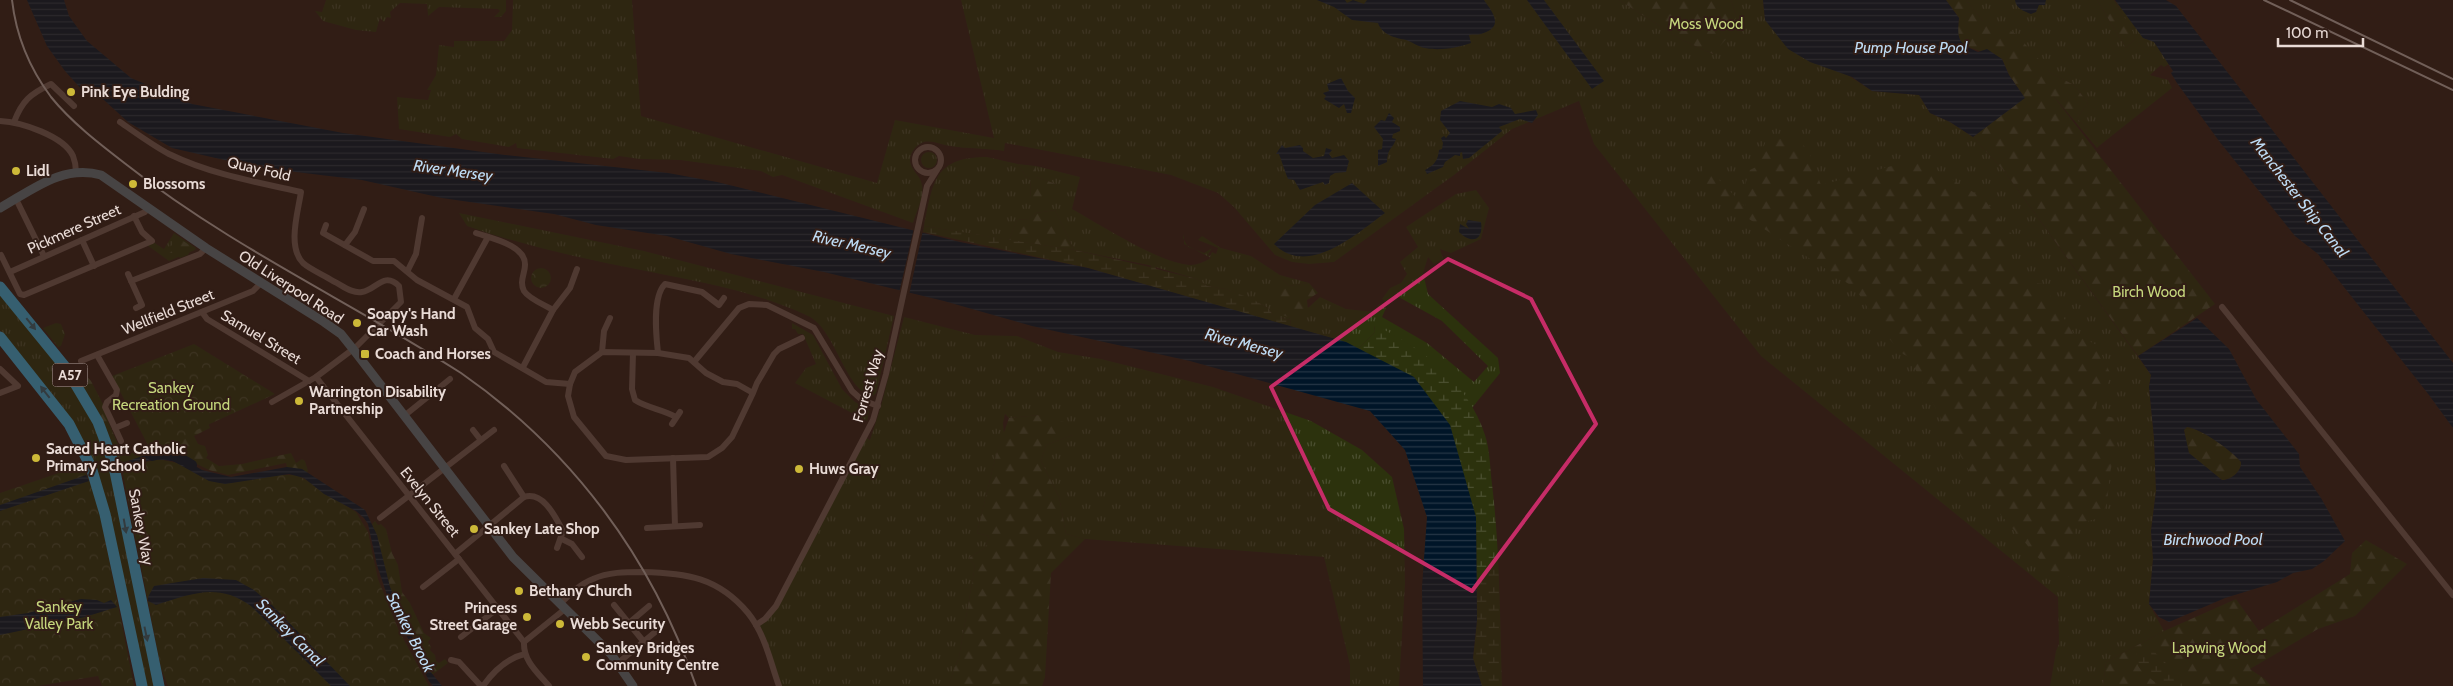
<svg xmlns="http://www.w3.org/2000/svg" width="2453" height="686" viewBox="0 0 2453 686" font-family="Cabin,sans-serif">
<defs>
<pattern id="grass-tufts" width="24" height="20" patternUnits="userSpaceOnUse" patternTransform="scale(1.25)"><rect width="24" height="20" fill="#2c320d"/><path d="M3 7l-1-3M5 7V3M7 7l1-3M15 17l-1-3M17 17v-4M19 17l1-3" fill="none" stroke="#4b4f30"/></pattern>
<pattern id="forest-firs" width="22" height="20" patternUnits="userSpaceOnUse" patternTransform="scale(1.25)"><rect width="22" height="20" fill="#2c320d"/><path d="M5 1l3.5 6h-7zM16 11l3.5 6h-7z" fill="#4b4f30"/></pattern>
<pattern id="wetland-marsh" width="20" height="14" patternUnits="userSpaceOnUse" patternTransform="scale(1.25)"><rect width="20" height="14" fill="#2c320d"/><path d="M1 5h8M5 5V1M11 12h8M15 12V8" fill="none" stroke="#4b4f30"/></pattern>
<pattern id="park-crowns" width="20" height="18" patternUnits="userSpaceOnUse" patternTransform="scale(1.25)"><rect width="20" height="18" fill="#2c320d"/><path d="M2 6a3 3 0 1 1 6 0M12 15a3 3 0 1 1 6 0" fill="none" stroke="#4b4f30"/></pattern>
<pattern id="water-rules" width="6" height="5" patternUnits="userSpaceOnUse" patternTransform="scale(1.25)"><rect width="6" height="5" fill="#001528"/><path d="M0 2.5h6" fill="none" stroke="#253646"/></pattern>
</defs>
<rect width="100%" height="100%" fill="#311d16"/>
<g fill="url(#grass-tufts)">
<path d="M326,0H506V11L501,17H494L500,11L498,9L439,7L428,16L427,4L400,3L390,12L391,18L387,17L384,22L380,18L376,32L356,30L323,21L315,11L322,12Z"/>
<path d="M513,0H632L641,116L877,183L895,120L994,138L961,0H1619L1680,39L1713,54L1736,16L1731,0H1763L1765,20L1872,91L1919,95L1930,113L1950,122L1973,137L2005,172L2151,375L2149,387L2154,438L2156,491L2151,531L2153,559L2149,604L2164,631L2106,662L2103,686H2050L2056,651L2059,644L2058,597L1761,356L1594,144L1579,101L1512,129L1454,175L1334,262L1309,264L1292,262L1275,255L1234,207L1218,193L1171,175L1005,143L1004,151C986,148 968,149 950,146C942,145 932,140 924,142C917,144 911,151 910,159C910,168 916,172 920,179C927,194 917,209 913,223L782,175L773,177L761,171L680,160L639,159L619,156L613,159L517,148L516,143L509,147L462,139L456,134L450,137L399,129L397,97L428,100L431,90H427L436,75L439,45L454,47V41H504L512,30Z"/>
<path d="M1966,0H2097L2126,48L2135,39L2115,0L2154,42L2169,64L2164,67L2161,65L2150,75L2168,80L2172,88L2099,146L2077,118L2088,103L2074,85L2051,73L2035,57L1983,21Z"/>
<circle cx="929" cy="160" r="8"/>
<path d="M987,157L1018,164L1026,177L1031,179L1030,199L1056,184L1036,177V166L1080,177L1072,209C1101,225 1159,263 1190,265C1197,265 1204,262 1211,258L1184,244V234L1183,238L1188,247L1204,253L1212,248L1208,255L1210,256L1212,252L1216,254L1218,248L1198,240L1202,236L1221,248L1251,256L1280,275L1309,283L1289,286L1283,280L1290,320L1273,315L1268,308L1259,303L1226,289L1207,286L1197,279L1148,265L1074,250L1055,210L1036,213L1029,219L1017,220L1009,240L924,226C933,182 934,157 987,157Z"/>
<path d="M1476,190L1489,208L1481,239L1451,253L1440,249L1443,259L1434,264L1428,257L1423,273L1428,294L1498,358L1500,373L1472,408C1447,371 1416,344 1374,326L1375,332L1358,349L1346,342L1291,327L1296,325L1299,316L1320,297L1346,309L1375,312L1379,304L1386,308L1382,317L1427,343L1474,382L1488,366L1442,321L1395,295L1392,296L1388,303L1382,299L1390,288L1401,283L1407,274L1400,262L1418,247L1406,227L1456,194Z"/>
<path d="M459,213L644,251L894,316L876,393L873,396C845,392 836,329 808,316C757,292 705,283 651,272C589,260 527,247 467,226Z"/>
<path d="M174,233L196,248L195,250L169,261L147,245L153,242L164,249Z"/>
<path d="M0,293L44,345L88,409L109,464L155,686H144L109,518L62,406L0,330Z"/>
<path d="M904,317L975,335L1017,336L1058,352L1101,359L1213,387L1311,421L1362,450L1392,477L1404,529L1405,584L1399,686H1350V665L1324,557L1085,539L1066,534L1059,497L1041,461L1046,445L1073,435L1040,415L1009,418L1005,414L1003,423L1004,434L996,455L977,533L989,536L985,548L969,558L975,566L959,657L948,686H779L757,625L766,619L865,437L870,440L881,406Z"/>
<path d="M56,323L61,324L65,334L61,346L58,347L43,328Z"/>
<path d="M792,323L813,335L842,389L854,401L869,411L867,421L795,383L806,368L816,364L803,334H798L795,329H792Z"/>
</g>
<g fill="url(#forest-firs)">
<path d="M1619,0H1731L1736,16L1727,38L1713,54L1680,39Z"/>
<path d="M1946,0H1966L1983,21L1994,22L2016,34L2051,73L2074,85L2088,103L2077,118L2099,146L2097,148L2051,93L2215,304L2138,356L2005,172L1973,137L2024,97L2009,75L2002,59L1963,45L1957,35L1959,18Z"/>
<path d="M2097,0H2114L2133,32L2135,39L2126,48Z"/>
<path d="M1767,138C1814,140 1806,146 1821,185L1918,159L1983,198L2014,237L2007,256L2022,282L2043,284L2073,333L2097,345L2111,375L2105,391L2098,395L2095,414L2115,418L2118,436L2110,473L2107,503L2100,518L2072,525L2076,537L2069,577L2050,571L1999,513L1966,466L1909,357L1903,354L1884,333L1855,288L1749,219L1724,208L1695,182L1705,165L1745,207L1746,182L1750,170L1756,167Z"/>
<path d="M1018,164L1036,166V177L1056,184L1054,200L1035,202L1030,199L1031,179L1026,177Z"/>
<path d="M1055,210L1074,250L1009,240L1017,220L1029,219L1036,213Z"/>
<path d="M176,236L189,245L191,249L188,255L180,258L175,253H169L170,247L174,243L172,237Z"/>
<path d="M1283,280L1289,286L1309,283L1318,293L1307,300L1308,309L1299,316L1300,324L1291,327L1290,318L1283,315L1273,295L1277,282Z"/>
<path d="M80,369L91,381L107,412L108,421L123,456L147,448L154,449L208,422L210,428L194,436L198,444L205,446L208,455L206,458L219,466L242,464L291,453L296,463L302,459L305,461L308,471L306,474L287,468L286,463L228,475L209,470L179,455L157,453L119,465L75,373Z"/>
<path d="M1040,415L1074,425L1073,435L1046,445L1041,461L1059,497L1066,534L1085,539L1051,573L1045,677L1042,686H948L959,657L975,566L969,558L985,548L989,536L977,533L996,455L1009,418Z"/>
<path d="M2187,427C2202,429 2232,450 2241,462C2242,471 2231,480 2222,480L2188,453L2184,430Z"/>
<path d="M94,441L104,445L107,455L103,457L107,467L103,472L95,465L96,457L91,448Z"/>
<path d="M375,521L378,525L381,524L386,529L392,553L398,565L402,592L410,603L424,633L431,638L428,642L431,647L430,650L435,655L436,661L439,663L445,659L448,663L432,675L415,649L417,646L412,641L393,599L372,524Z"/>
<path d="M2366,540L2407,564L2355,616L2318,629L2250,669L2265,679L2271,686H2103L2106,662L2164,631L2236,599L2259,631L2350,574L2352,553Z"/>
</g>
<g fill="url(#wetland-marsh)">
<path d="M924,226L1074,250L1150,267L1154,265L1156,269L1197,279L1207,286L1226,289L1252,299L1268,308L1273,315L1280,314L1282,318L1290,320L1291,327L1088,268L923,232Z"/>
<path d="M1374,325C1421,346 1469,384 1485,435C1490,450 1490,468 1492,484C1500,551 1500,619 1502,686H1482L1473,659L1477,620L1476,517L1358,349L1375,332Z"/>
<path d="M2150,648L2187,683L2190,686H2160C2148,676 2130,667 2138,650Z"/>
</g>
<g fill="url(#park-crowns)">
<circle cx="541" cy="278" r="10"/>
<path d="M194,344L275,394L151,451L112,376Z"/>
<path d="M158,459L177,463L221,483L273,475H298L356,512L368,532L378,579L399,631L429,686H168L161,668L122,469Z"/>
<path d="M82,465L97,499L134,686H102L98,676L38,686H0V493Z"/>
</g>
<g fill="url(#water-rules)" fill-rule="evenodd">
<path d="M27,0H64L69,16L87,41L131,78L192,104L343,133L505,155L668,173L717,182L960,242L1088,268L1346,342L1414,377L1450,425L1476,517L1477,620L1473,658L1482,686H1423L1422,587L1427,517L1405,450L1370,411L1190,361L1032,326L944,301L824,272L731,254L667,236L596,225L554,214L442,198L362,180L255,167L172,148L128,122L104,100L83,91L65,71L47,46Z"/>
<path d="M1317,0H1345L1347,3L1353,0L1364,4L1367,0H1484C1493,13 1505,27 1481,34C1477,35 1473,34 1469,35L1471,43C1457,48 1439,51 1425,48C1418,47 1413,42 1406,40C1396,38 1382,35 1378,23L1352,20L1334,7Z"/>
<path d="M1527,0H1544L1604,81L1592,89Z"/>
<path d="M1763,0H1946L1959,18C1957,40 1958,43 1978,52L1987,49L2002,59L2009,75L2025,98L1973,137L1950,122L1930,113L1919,95L1872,91L1852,77L1810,62L1788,49L1765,20Z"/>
<path d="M2015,0H2046L2045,5H2039L2036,12L2031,14C2024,11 2016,9 2015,0Z"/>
<path d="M2115,0H2166L2176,6L2453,363V428L2429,395L2318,254L2295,236L2219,141L2177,83L2171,73L2173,71L2154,42L2143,38Z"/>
<path d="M1341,78L1348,91L1355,98L1351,113H1347L1344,104L1339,108L1324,99L1326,96L1323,93L1329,91L1327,84Z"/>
<path d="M1460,101L1492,107L1499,104L1511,108L1515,114L1536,110L1538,115L1532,123L1520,119L1499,127L1502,131L1469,158L1463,159L1462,152L1460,153V156L1455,155L1445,162L1443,167L1427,174L1425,170C1434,165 1438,161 1439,150L1442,149L1443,143L1441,138L1444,136L1446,138L1450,133L1440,120L1441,111Z"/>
<path d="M1389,113L1394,118L1392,122L1400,127V131L1393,134L1392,138L1396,139C1392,150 1388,147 1387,162L1378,166V150L1382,149L1383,139L1374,127L1381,120L1385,121Z"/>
<path d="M1282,145L1285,148L1300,145L1303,148V151L1313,158L1324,156L1326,148L1332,150L1329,154L1332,158L1344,155L1349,161L1346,172L1335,173L1330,176L1329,183L1325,185L1323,182L1300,190L1294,180L1288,179C1285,172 1282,162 1279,154H1276Z"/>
<path d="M1352,183L1385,213C1356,234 1308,278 1274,244L1315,205Z"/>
<path d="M1468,220L1481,222C1484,240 1472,245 1459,232L1460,224L1469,229L1466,224Z"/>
<path d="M2197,318L2229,349L2256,399L2299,454L2300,467L2321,498L2345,541L2324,561L2312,569L2293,573L2277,582L2225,598L2169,622L2159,617L2149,604L2153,559L2151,531L2156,491L2154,438L2149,387L2151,375L2138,356ZM2187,427C2202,429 2232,451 2241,462C2242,471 2231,480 2222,480L2189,453L2184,430Z"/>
<path d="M151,453L183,459L202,470L231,477L287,467L302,469L365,510L377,535L390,587L426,666L442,686H433L429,681L388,598L377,565L368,524L364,518L356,511L324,494L304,478L289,474L225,484L209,481L173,461L164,460L154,459L121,469L119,464Z"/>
<path d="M86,475L89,481L0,511V505Z"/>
<path d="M203,578L236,580L254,590L273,606L350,686H331L251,606C217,582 192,594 156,605L148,601V597L154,586Z"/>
<path d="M81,599L97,600L104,603L111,600L117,607L85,617L0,635V617L28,613Z"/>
</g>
<path fill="#311d16" d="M914,228L923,230L909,295L899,293Z"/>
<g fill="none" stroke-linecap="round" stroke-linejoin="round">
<path stroke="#001528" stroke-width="10" d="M152,456C166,452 180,457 192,465"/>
<g stroke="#735b52" stroke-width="6">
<path d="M0,121C21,122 64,136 73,156C75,161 76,167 76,172"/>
<path d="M14,122C22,101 30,94 51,84L74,106"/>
<path d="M120,122C136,133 152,145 169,154C210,174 256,182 301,192C298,212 287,247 303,263C311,270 324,275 333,281C342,285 352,294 362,292C376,290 384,271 399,286L401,302L356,347L316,377L272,402"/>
<circle cx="928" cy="160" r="13"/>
<path d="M16,199L44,256"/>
<path d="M326,225L323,233L373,261H394L417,280L467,307L475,328L488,339L494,352L546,382L570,384"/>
<path d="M476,233C490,238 526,245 525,265C525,274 519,281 524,291C529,299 545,305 553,310"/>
<path d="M82,240L94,266"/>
<path d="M345,245L355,232L364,209"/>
<path d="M1,255L20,294L24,295L152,241L142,232L134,216"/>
<path d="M408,270L416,254L422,218"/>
<path d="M10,272L145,212L148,208"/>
<path d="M128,274L142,305L136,308"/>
<path d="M131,281L200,254L206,248"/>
<path d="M454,299L488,237"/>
<path d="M2222,307L2453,595"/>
<path d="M202,312L207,319L309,381"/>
<path d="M602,352L604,331L610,318"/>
<path d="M633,353L632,389L635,400C647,408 662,409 676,417"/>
<path d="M658,353C656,335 652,297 665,284L702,292L719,305L724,298"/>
<path d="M97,355L117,390L116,395L107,402L105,407L115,428"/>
<path d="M81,361L253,291L261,283"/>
<path d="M694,362L739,308L749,304L767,305L814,328L852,391L862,400L878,406"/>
<path d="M523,367L553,310L570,288L577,269"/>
<path d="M0,369L18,386L0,393"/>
<path d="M316,377L524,642"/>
<path d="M753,393L737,384L723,382L706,373L689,358L658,353L602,352L575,372L570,384L568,396L574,417L606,456L626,460L708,457L722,448L732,437L753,393L757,383L774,354L779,349L802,338"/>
<path d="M404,416L450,379"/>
<path d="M672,424L680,412"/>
<path d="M473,430L480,439"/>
<path d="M121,441L115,428L127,423"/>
<path d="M673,458L675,526"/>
<path d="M524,497C543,491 555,516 563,531L557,548"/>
<path d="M380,518L494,430"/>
<path d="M647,528L700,525"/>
<path d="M562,539L572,544L582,557"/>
<path d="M456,553L524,497L504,466"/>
<path d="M423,587L459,559"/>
<path d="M560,604C570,594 580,584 593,579C608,572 626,572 642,572C686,573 718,577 748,613C765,634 770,661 779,686"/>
<path d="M614,605L644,642"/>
<path d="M629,623L649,606"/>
<path d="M756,625L765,619L776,606L873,420L886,374L927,186L937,170"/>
<path d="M461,637L497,609"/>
<path d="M524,642C523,661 538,673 549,686"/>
<path d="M524,642L565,609"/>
<path d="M451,660L459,662L481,686"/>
<path d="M618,663L660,628"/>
<path d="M483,686C493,672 508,658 525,654"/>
</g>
<path stroke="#63747c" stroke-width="9" d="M0,208C32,190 63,164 101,175L206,248L324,322L341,334L353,349L513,557L611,654L633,686"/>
<g stroke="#3dafde" stroke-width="11">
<path d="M0,287L66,368L98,422L113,462L159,686"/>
<path d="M0,337L69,424L91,467L105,514L142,686"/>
</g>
<g stroke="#beafa9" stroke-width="2">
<path d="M12,0C16,35 30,69 51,97C72,123 101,145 127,165C231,247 351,302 461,373C572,450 652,558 696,686"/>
<path d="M2264,0L2453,90"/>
<path d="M2290,0L2453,79"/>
</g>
</g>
<defs><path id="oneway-solid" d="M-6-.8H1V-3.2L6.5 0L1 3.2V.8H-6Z" transform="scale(1.25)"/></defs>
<g fill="#365f70">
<use href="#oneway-solid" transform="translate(31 324) rotate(51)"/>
<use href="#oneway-solid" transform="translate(45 392) rotate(-128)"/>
<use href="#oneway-solid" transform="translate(125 526) rotate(80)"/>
<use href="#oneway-solid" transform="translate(146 634) rotate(78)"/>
</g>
<path d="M0 0H2453V686H0ZM1448,259L1531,299L1596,424L1472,591L1329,509L1271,387Z" fill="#311d16" fill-opacity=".55" fill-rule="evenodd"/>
<path fill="none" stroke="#c62c67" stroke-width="4" stroke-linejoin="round" d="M1448,259L1531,299L1596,424L1472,591L1329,509L1271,387Z"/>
<g fill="#cdb938" stroke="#311d16" stroke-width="2">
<circle cx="71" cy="92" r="5"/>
<circle cx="16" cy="171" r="5"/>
<circle cx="133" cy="184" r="5"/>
<circle cx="357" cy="323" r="5"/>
<rect x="360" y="349" width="10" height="10" rx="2.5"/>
<circle cx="299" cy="401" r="5"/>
<circle cx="36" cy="458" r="5"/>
<circle cx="799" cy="469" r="5"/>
<circle cx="474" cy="529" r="5"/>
<circle cx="519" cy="591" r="5"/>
<circle cx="527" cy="617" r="5"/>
<circle cx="560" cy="624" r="5"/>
<circle cx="586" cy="657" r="5"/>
</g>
<g text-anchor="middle" stroke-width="4" stroke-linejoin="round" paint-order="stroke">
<rect fill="#311d16" stroke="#b2a29c" stroke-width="1" x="52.5" y="363.5" width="35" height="23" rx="4"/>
<g font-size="14" font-weight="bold" fill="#e9dbd6">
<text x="70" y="380">A57</text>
</g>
<g font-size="15" fill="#c6d77d" stroke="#311d16">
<text x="1706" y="29">Moss Wood</text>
<text x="2149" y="297">Birch Wood</text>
<text x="171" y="393">Sankey<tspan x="171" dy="17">Recreation Ground</tspan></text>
<text x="59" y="612">Sankey<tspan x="59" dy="17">Valley Park</tspan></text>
<text x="2219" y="653">Lapwing Wood</text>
</g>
<g font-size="15" font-weight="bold" fill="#e9dbd6" stroke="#311d16" text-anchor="start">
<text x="81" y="97">Pink Eye Bulding</text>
<text x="26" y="176">Lidl</text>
<text x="143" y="189">Blossoms</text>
<text x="367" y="319">Soapy's Hand<tspan x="367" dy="17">Car Wash</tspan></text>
<text x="375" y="359">Coach and Horses</text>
<text x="309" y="397">Warrington Disability<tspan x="309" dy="17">Partnership</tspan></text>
<text x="46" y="454">Sacred Heart Catholic<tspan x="46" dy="17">Primary School</tspan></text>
<text x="809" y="474">Huws Gray</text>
<text x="484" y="534">Sankey Late Shop</text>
<text x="529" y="596">Bethany Church</text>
<text x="517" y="613" text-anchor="end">Princess<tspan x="517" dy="17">Street Garage</tspan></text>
<text x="570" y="629">Webb Security</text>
<text x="596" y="653">Sankey Bridges<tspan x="596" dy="17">Community Centre</tspan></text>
</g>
<g font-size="15" fill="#e9dbd6" stroke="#311d16">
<text transform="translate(259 169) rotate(13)" y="5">Quay Fold</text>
<text transform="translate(74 229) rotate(-24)" y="5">Pickmere Street</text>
<text transform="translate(291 287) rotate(33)" y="5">Old Liverpool Road</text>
<text transform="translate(168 312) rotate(-22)" y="5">Wellfield Street</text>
<text transform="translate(261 337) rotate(31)" y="5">Samuel Street</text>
<text transform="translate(868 386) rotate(-74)" y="5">Forrest Way</text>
<text transform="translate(430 502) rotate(51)" y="5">Evelyn Street</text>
<text transform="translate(141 527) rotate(79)" y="5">Sankey Way</text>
</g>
<g font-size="16" font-style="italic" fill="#bddbf4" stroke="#311d16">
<text x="1911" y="53">Pump House Pool</text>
<text transform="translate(453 170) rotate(8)" y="6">River Mersey</text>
<text transform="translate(2300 197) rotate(52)" y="6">Manchester Ship Canal</text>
<text transform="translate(852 244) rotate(13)" y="6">River Mersey</text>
<text transform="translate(1244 343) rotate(15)" y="6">River Mersey</text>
<text x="2213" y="545">Birchwood Pool</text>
<text transform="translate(291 632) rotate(45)" y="6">Sankey Canal</text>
<text transform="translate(411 632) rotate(63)" y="6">Sankey Brook</text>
</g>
</g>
<path d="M2278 38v8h85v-8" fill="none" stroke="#e9dbd6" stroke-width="2.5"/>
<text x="2286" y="38" font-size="15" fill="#e9dbd6" stroke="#311d16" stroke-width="4" paint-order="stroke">100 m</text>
</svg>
